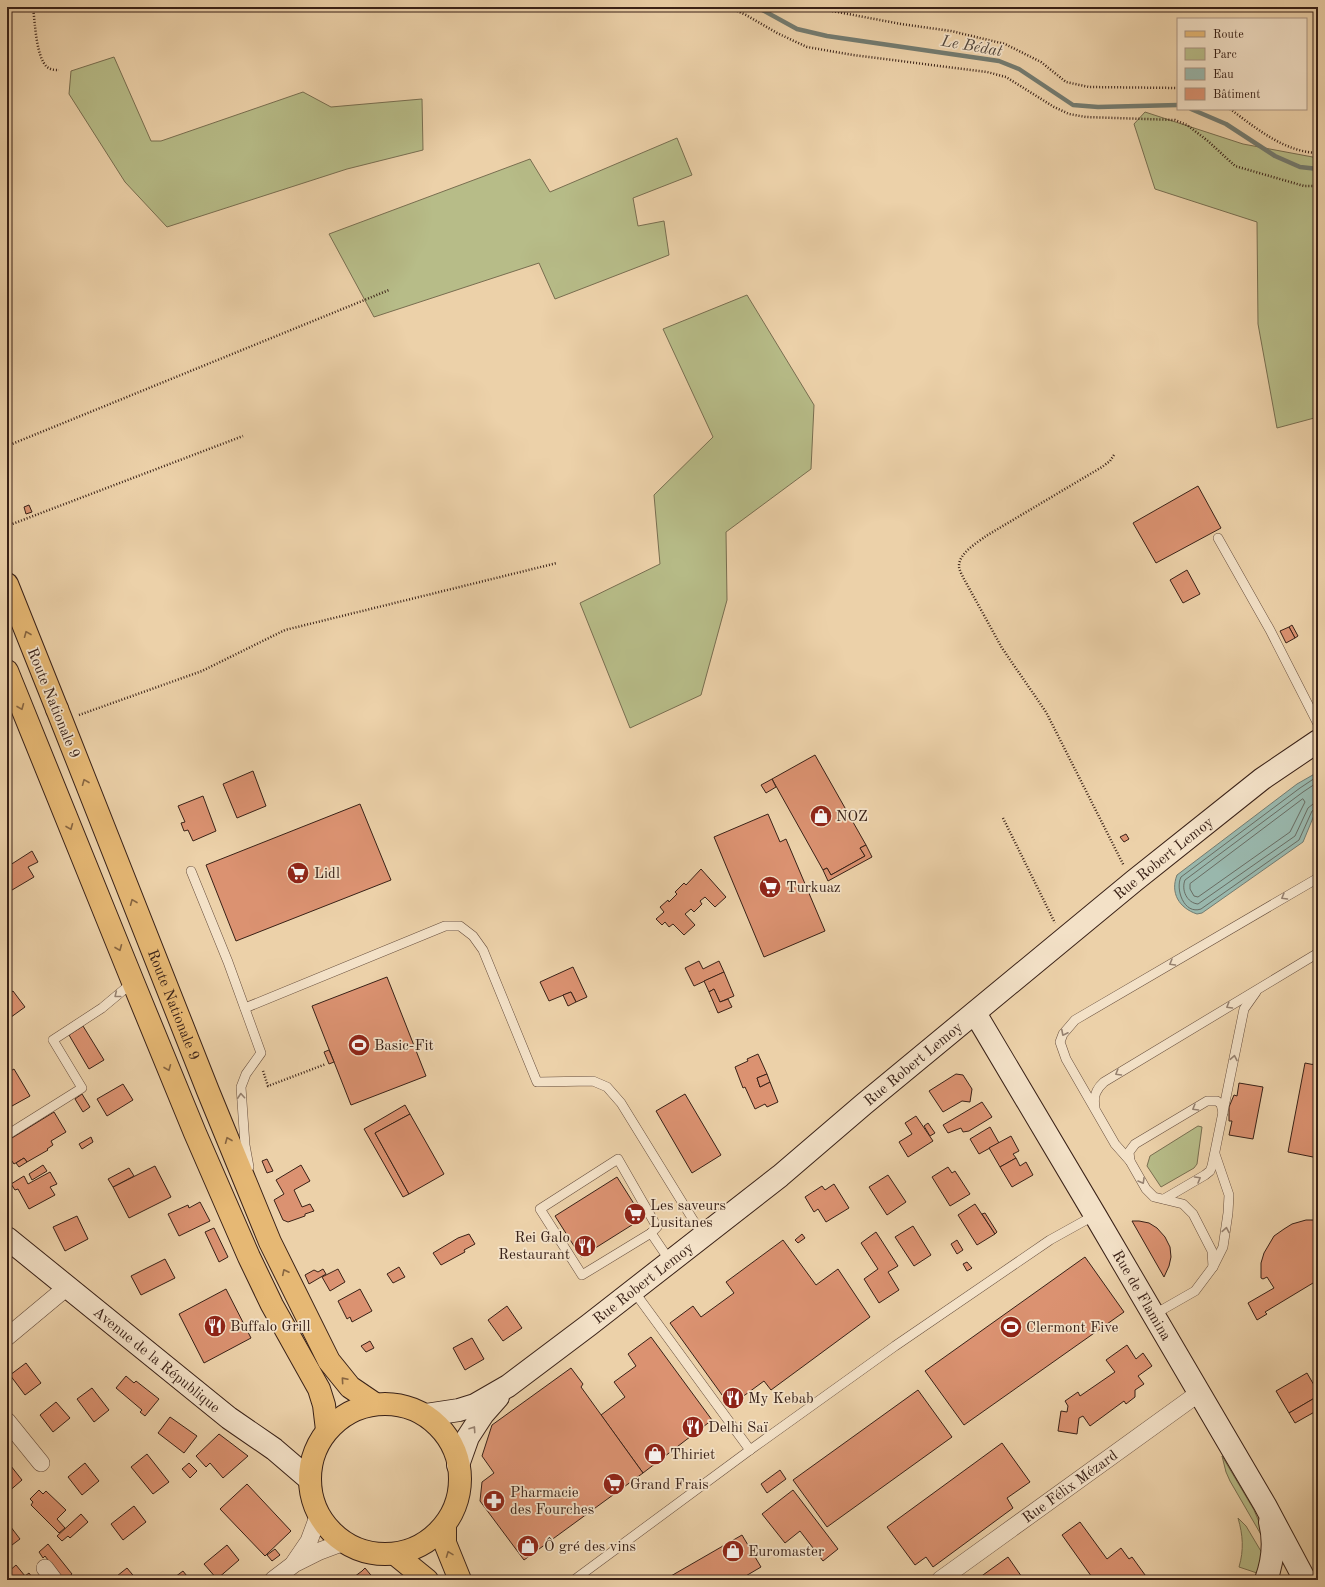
<svg xmlns="http://www.w3.org/2000/svg" width="1325" height="1587" viewBox="0 0 1325 1587" font-family="'Old Standard TT',serif">
<rect width="100%" height="100%" fill="#ecd1a9"/>
<filter id="stains"><feTurbulence type="fractalNoise" baseFrequency=".005" numOctaves="4"/><feColorMatrix values="0 0 0 0 .2 0 0 0 0 .09 0 0 0 0 .02 0 0 0 .5 -.17"/></filter>
<radialGradient id="worn" r=".72"><stop offset=".6" stop-color="#630" stop-opacity="0"/><stop offset="1" stop-color="#630" stop-opacity=".3"/></radialGradient>
<g fill="#b7bc88" stroke="#786e50">
<path d="M114,57L151,141H161L303,92L331,107L422,99L423,150L347,169L167,227L125,182L69,94L71,71Z"/>
<path d="M1145,112L1243,144L1318,158V417L1277,428L1258,324L1257,222L1155,189L1134,124Z"/>
<path d="M677,138L692,175L633,198L638,226L664,221L669,255L555,299L539,263L374,317L329,234L530,159L550,192Z"/>
<path d="M747,295L814,405L811,469L726,532L727,600L701,695L630,728L580,603L660,564L654,495L713,437L663,329Z"/>
<path d="M1198,1126L1202,1127L1197,1164L1194,1168L1161,1187L1147,1166L1150,1156Z"/>
<path d="M1222,1456L1254,1510L1265,1536L1263,1538L1230,1481L1226,1472Z"/>
<path d="M1238,1518L1246,1526L1265,1558L1260,1574L1239,1567C1244,1550 1243,1535 1238,1518Z"/>
</g>
<path fill="#99b7ac" stroke="#737b70" d="M1318,772V812L1315,813L1303,842L1202,913L1197,914C1179,908 1170,893 1177,875L1297,784Z"/>
<g fill="none" stroke-linecap="round" stroke-linejoin="round">
<g stroke="#696c62" stroke-width="1">
<path d="M1318,776L1300,788L1181,877C1175,889 1184,915 1201,909L1299,840L1312,811L1318,808"/>
<path d="M1318,782L1303,792L1185,880C1181,890 1187,903 1198,904L1295,836L1308,808L1313,804L1318,803"/>
<path d="M1303,799L1305,802L1290,832L1198,897L1194,896L1190,889V884Z"/>
</g>
<g stroke="#737b70" stroke-width="4.5">
<path d="M757,7L797,29L827,36L999,61L1019,69L1073,105L1098,107L1178,105"/>
<path d="M1191,109L1226,124L1275,156L1300,167L1318,169"/>
</g>
</g>
<g fill="#db9271" stroke="#392117">
<path d="M1198,486L1221,528L1156,563L1133,523Z"/>
<path d="M29,505L32,512L26,514L24,507Z"/>
<path d="M1187,570L1200,594L1183,603L1170,580Z"/>
<path d="M1292,625L1298,636L1295,638L1289,627Z"/>
<path d="M1289,627L1295,638L1286,643L1280,631Z"/>
<path d="M815,755L866,845L860,848L865,856L831,875L827,868L823,870L772,779Z"/>
<path d="M253,771L266,806L237,818L223,784Z"/>
<path d="M772,779L776,787L766,793L761,785Z"/>
<path d="M203,796L216,831L193,841L188,830L184,831L181,823L185,822L178,806Z"/>
<path d="M360,804L391,880L236,941L206,865Z"/>
<path d="M768,814L780,842L786,839L825,931L764,957L714,837Z"/>
<path d="M1126,834L1129,839L1124,842L1120,837Z"/>
<path d="M866,845L872,857L828,881L823,870L827,868L831,875L865,856L860,848Z"/>
<path d="M32,851L38,862L28,867L34,877L7,893V867Z"/>
<path d="M701,869L726,897L715,907L705,897L700,901L702,904L694,912L691,909L685,914L695,925L684,935L673,924L669,927L665,922L662,925L656,919L664,912L660,907L668,900L669,902L677,894L675,892L684,883L686,885Z"/>
<path d="M699,961L703,969L719,961L724,972L694,986L685,968Z"/>
<path d="M573,967L587,997L576,1002L571,992L549,1001L540,982Z"/>
<path d="M724,972L734,996L720,1002L714,989L709,992L704,981Z"/>
<path d="M387,977L426,1076L351,1105L312,1006Z"/>
<path d="M714,989L720,1002L728,999L732,1007L718,1013L709,992Z"/>
<path d="M13,991L25,1007L7,1020V995Z"/>
<path d="M571,992L576,1002L568,1006L563,995Z"/>
<path d="M83,1026L104,1060L89,1069L69,1035Z"/>
<path d="M1318,1039V1066L1317,1070H1314L1315,1065H1313Z"/>
<path d="M329,1050L334,1062L329,1064L324,1052Z"/>
<path d="M758,1054L767,1074L757,1078L760,1087L770,1082L778,1102L767,1107L765,1104L755,1109L745,1087L743,1088L735,1067L748,1061L747,1059Z"/>
<path d="M1305,1063L1315,1065L1314,1070H1317L1318,1066V1158L1288,1152Z"/>
<path d="M14,1069L30,1096L12,1106L7,1098V1073Z"/>
<path d="M767,1074L770,1082L760,1087L757,1078Z"/>
<path d="M956,1074L963,1075L972,1089L970,1102L962,1101L943,1112L929,1091Z"/>
<path d="M1239,1083L1263,1087L1253,1139L1229,1135L1232,1121H1229V1107L1234,1095L1237,1096Z"/>
<path d="M123,1084L133,1100L107,1116L97,1099Z"/>
<path d="M82,1094L90,1107L83,1112L75,1099Z"/>
<path d="M685,1094L721,1155L692,1173L656,1111Z"/>
<path d="M982,1102L992,1117L969,1131L963,1132L961,1128L948,1133L943,1125Z"/>
<path d="M405,1105L410,1114L375,1133L409,1194L403,1197L364,1129Z"/>
<path d="M54,1112L66,1132L51,1141L53,1145L47,1149L48,1150L27,1162L24,1158L14,1164L7,1154V1141Z"/>
<path d="M410,1114L444,1174L409,1194L375,1133Z"/>
<path d="M916,1116L933,1141L908,1157L899,1142L912,1134L905,1123Z"/>
<path d="M928,1123L935,1133L930,1136L924,1126Z"/>
<path d="M990,1127L999,1143L979,1154L970,1139Z"/>
<path d="M1011,1136L1019,1151L1013,1154L1016,1158L1000,1167L989,1148Z"/>
<path d="M91,1137L93,1142L82,1149L79,1144Z"/>
<path d="M24,1158L27,1162L19,1167L16,1163Z"/>
<path d="M1016,1158L1020,1166L1026,1162L1033,1175L1012,1187L1000,1167Z"/>
<path d="M267,1159L273,1171L267,1173L262,1161Z"/>
<path d="M43,1165L47,1171L32,1180L29,1174Z"/>
<path d="M301,1165L310,1181L294,1190L302,1207L310,1204L314,1211L305,1214V1216L288,1222L283,1220L274,1200L284,1194L276,1180Z"/>
<path d="M155,1166L171,1197L129,1218L113,1187Z"/>
<path d="M948,1167L952,1173L955,1171L970,1194L950,1206L932,1177Z"/>
<path d="M129,1168L134,1176L113,1187L108,1179Z"/>
<path d="M50,1172L57,1184L50,1187L55,1195L29,1209L18,1189L15,1190L11,1184L24,1176L28,1184Z"/>
<path d="M888,1175L906,1202L887,1215L869,1187Z"/>
<path d="M617,1177L643,1218L581,1257L555,1216Z"/>
<path d="M834,1184L849,1208L826,1222L818,1209L814,1212L805,1197L822,1186L825,1190Z"/>
<path d="M200,1202L210,1221L179,1236L168,1214L188,1205L189,1208Z"/>
<path d="M975,1204L995,1234L977,1245L958,1215Z"/>
<path d="M985,1213L997,1232L995,1234L982,1214Z"/>
<path d="M77,1216L88,1239L65,1251L53,1227Z"/>
<path d="M1306,1220H1318V1280L1265,1312L1267,1314L1257,1320L1248,1303L1274,1288L1267,1277L1263,1279L1261,1278V1263L1264,1253L1274,1236L1284,1229L1292,1224Z"/>
<path d="M1132,1221H1139L1149,1223L1157,1228L1165,1237L1170,1247L1171,1257L1169,1266L1164,1277Z"/>
<path d="M913,1226L931,1255L914,1266L895,1237Z"/>
<path d="M214,1228L228,1257L219,1262L205,1232Z"/>
<path d="M876,1232L898,1266L888,1272L899,1290L879,1303L864,1279L878,1269L861,1243Z"/>
<path d="M469,1234L475,1244L464,1250L465,1252L441,1265L433,1253L458,1238Z"/>
<path d="M802,1234L805,1238L798,1243L795,1240Z"/>
<path d="M783,1240L816,1285L838,1269L870,1317L771,1390L764,1381L730,1406L670,1323L693,1306L701,1317L734,1293L726,1282Z"/>
<path d="M957,1240L963,1250L957,1254L951,1244Z"/>
<path d="M1085,1257L1124,1312L964,1425L925,1371Z"/>
<path d="M165,1259L175,1278L141,1295L131,1276Z"/>
<path d="M967,1262L972,1268L967,1271L963,1264Z"/>
<path d="M399,1267L405,1277L393,1283L387,1274Z"/>
<path d="M323,1269L326,1274L309,1284L305,1275L314,1270L318,1272Z"/>
<path d="M338,1269L345,1282L330,1291L322,1277Z"/>
<path d="M226,1289L251,1338L204,1363L179,1314Z"/>
<path d="M360,1289L372,1311L352,1322L350,1317L347,1319L338,1301Z"/>
<path d="M507,1306L522,1328L503,1341L488,1320Z"/>
<path d="M651,1337L712,1420L643,1473L601,1415L625,1397L614,1382L636,1366L628,1354Z"/>
<path d="M472,1338L484,1359L465,1370L453,1348Z"/>
<path d="M370,1341L374,1348L366,1352L361,1346Z"/>
<path d="M1127,1345L1136,1359L1143,1353L1152,1366L1138,1376L1144,1384L1135,1390V1397L1126,1404L1124,1401L1090,1426L1083,1416L1079,1418L1077,1434L1058,1431L1061,1411L1067,1412L1068,1406L1065,1401L1078,1392L1080,1396L1115,1372L1106,1360Z"/>
<path d="M26,1363L41,1383L25,1395L10,1375Z"/>
<path d="M571,1368L583,1384L581,1387L643,1473L524,1560L480,1501L482,1482L494,1473L482,1456L492,1425Z"/>
<path d="M1307,1373L1318,1392V1396L1289,1413L1276,1391Z"/>
<path d="M126,1376L134,1383L136,1381L159,1399L145,1416L140,1412L142,1410L116,1388Z"/>
<path d="M92,1388L109,1410L94,1422L77,1399Z"/>
<path d="M918,1390L952,1437L827,1527L793,1480Z"/>
<path d="M1318,1396V1410L1295,1423L1289,1413Z"/>
<path d="M56,1402L70,1418L53,1432L40,1415Z"/>
<path d="M170,1417L197,1436L184,1453L158,1433Z"/>
<path d="M219,1434L248,1456L223,1478L210,1463L206,1467L196,1456Z"/>
<path d="M1002,1443L1030,1482L1007,1498L1013,1508L933,1567L926,1557L915,1565L887,1527Z"/>
<path d="M147,1454L169,1482L153,1494L131,1467Z"/>
<path d="M7,1461L22,1480L7,1493Z"/>
<path d="M85,1463L99,1481L82,1495L68,1477Z"/>
<path d="M189,1463L197,1471L190,1478L182,1469Z"/>
<path d="M780,1470L786,1479L767,1493L761,1484Z"/>
<path d="M247,1484L291,1531L265,1556L220,1509Z"/>
<path d="M39,1490L43,1494L46,1491L66,1510L57,1519L65,1528L59,1533L31,1505L33,1502L30,1499Z"/>
<path d="M793,1490L838,1549L823,1561L800,1531L785,1543L762,1514Z"/>
<path d="M134,1506L146,1522L123,1540L111,1524Z"/>
<path d="M81,1514L88,1522L70,1538L68,1536L62,1541L57,1536Z"/>
<path d="M7,1522L20,1539L12,1545L10,1543L7,1545Z"/>
<path d="M1080,1522L1107,1559L1121,1548L1129,1559L1132,1557L1148,1579L1146,1580H1094L1062,1535Z"/>
<path d="M742,1535L761,1567L739,1580H664Z"/>
<path d="M48,1544L72,1574L65,1580H63L45,1556L43,1558L39,1552Z"/>
<path d="M227,1545L239,1560L217,1579L204,1564Z"/>
<path d="M275,1549L280,1555L272,1561L267,1555Z"/>
<path d="M1008,1557L1024,1580H976Z"/>
<path d="M16,1565L25,1576L29,1573L34,1580H7V1573Z"/>
<path d="M127,1568L137,1580H112Z"/>
<path d="M365,1568L375,1580H350L362,1571Z"/>
<path d="M183,1571L190,1580H171Z"/>
</g>
<g fill="none" stroke-linecap="round" stroke-linejoin="round">
<g stroke="#664d3c" stroke-width="10">
<g id="lane">
<path d="M1218,538L1270,630L1318,724"/>
<path d="M191,871L228,962L261,1053L246,1074L241,1087L245,1145L249,1167"/>
<path d="M245,1008L445,926H460L473,936L483,950L537,1082L593,1081L607,1087L621,1103L703,1236"/>
<path d="M1095,1107C1093,1096 1096,1089 1104,1082L1318,953"/>
<path d="M7,1135L82,1088L53,1040L102,1008L133,982"/>
<path d="M618,1159L657,1227L651,1233L582,1275L540,1209Z"/>
<path d="M1130,1161L1129,1152L1135,1144L1207,1101H1217L1221,1104L1223,1113"/>
<path d="M1164,1199L1205,1175L1210,1171L1212,1166L1244,1009L1256,992"/>
<path d="M651,1233L670,1261"/>
<path d="M1213,1267L1212,1251L1193,1214L1183,1204L1154,1197L1146,1189L1130,1161L1115,1144L1066,1059L1060,1042L1063,1034L1075,1020L1318,878"/>
<path d="M633,1290L750,1450"/>
<path d="M1153,1315L1195,1291L1213,1267L1223,1247L1228,1213L1229,1195L1215,1154"/>
<path d="M574,1580L750,1450L895,1346L1050,1240L1095,1215"/>
</g>
</g>
<g stroke="#664d3c" stroke-width="18">
<g id="street">
<path d="M7,1337L67,1287"/>
<path d="M7,1421L41,1463"/>
<path d="M294,1563L309,1541L319,1514"/>
<path d="M45,1568L54,1580"/>
<path d="M273,1580L294,1564L320,1551L344,1542"/>
<path id="s1" d="M940,1580L1199,1393"/>
</g>
</g>
<g stroke="#392117" stroke-width="24">
<g id="secondary">
<path id="s2" d="M975,1013L1095,1215L1265,1505L1305,1580"/>
<path id="s3" d="M7,1238L229,1418L274,1449L309,1479"/>
<path id="s4" d="M426,1415L459,1410L475,1405L508,1386L589,1325L780,1176L864,1104L1134,881L1262,779L1318,741"/>
<path d="M458,1465L468,1437L483,1414L498,1397"/>
<path d="M1266,1580C1273,1561 1275,1542 1270,1522"/>
</g>
</g>
<g stroke="#392117" stroke-width="24">
<g id="primary">
<path d="M7,671L133,982L195,1133L249,1257L272,1305L319,1389L324,1405L327,1430"/>
<path id="s5" d="M57,709L208,1091L270,1242L329,1361L350,1387L375,1404"/>
<circle cx="385" cy="1479" r="75"/>
<path d="M445,1526V1543L460,1580"/>
<path d="M395,1554L427,1580"/>
</g>
</g>
<g stroke="#392117" stroke-width="24">
<path id="highway" d="M7,584L57,709"/>
</g>
<g stroke="#392117" stroke-width="2.5" stroke-dasharray="1 2" stroke-linecap="butt">
<path d="M33,7C35,22 36,57 47,67C51,70 55,70 59,70"/>
<path d="M729,7L746,15L777,33L807,47L853,55L987,72L1006,77L1054,107L1069,114L1086,117L1175,120L1187,125L1208,141L1235,166L1304,186H1318"/>
<path d="M821,7L827,10L901,24L951,31L1005,44L1041,62L1066,82L1089,87L1178,88"/>
<path d="M1230,109C1256,128 1284,152 1318,153"/>
<path d="M7,446L389,290"/>
<path d="M1114,455L1110,461L1102,467L986,536C977,543 959,553 959,566C959,570 962,575 964,579L1002,648L1046,712L1124,866"/>
<path d="M7,526L243,436"/>
<path d="M79,715L202,671L285,630L557,563"/>
<path d="M1003,818L1055,923"/>
<path d="M263,1071L268,1086L326,1064"/>
</g>
<use href="#lane" stroke="#f3e1c7" stroke-width="9"/>
<use href="#street" stroke="#f3e1c7" stroke-width="17"/>
<use href="#secondary" stroke="#f3e1c7" stroke-width="22"/>
<use href="#primary" stroke="#e6b874" stroke-width="22"/>
<use href="#highway" stroke="#e6b874" stroke-width="22"/>
</g>
<defs><path id="oneway-chevron" d="M-2-3.5L2.5 0L-2 3.5" fill="none" stroke-width="1.6" stroke-linecap="round" stroke-linejoin="round"/></defs>
<g stroke="#876541">
<use href="#oneway-chevron" transform="translate(27 634) rotate(-112)"/>
<use href="#oneway-chevron" transform="translate(21 707) rotate(68)"/>
<use href="#oneway-chevron" transform="translate(85 782) rotate(-112)"/>
<use href="#oneway-chevron" transform="translate(70 827) rotate(68)"/>
<use href="#oneway-chevron" transform="translate(133 902) rotate(-112)"/>
<use href="#oneway-chevron" transform="translate(119 948) rotate(68)"/>
<use href="#oneway-chevron" transform="translate(168 1068) rotate(68)"/>
<use href="#oneway-chevron" transform="translate(228 1140) rotate(-112)"/>
<use href="#oneway-chevron" transform="translate(285 1272) rotate(-116)"/>
<use href="#oneway-chevron" transform="translate(344 1380) rotate(-131)"/>
<use href="#oneway-chevron" transform="translate(449 1554) rotate(-111)"/>
</g>
<g stroke="#96816f">
<use href="#oneway-chevron" transform="translate(1284 897) rotate(150)"/>
<use href="#oneway-chevron" transform="translate(1172 963) rotate(150)"/>
<use href="#oneway-chevron" transform="translate(117 995) rotate(141)"/>
<use href="#oneway-chevron" transform="translate(1229 1006) rotate(149)"/>
<use href="#oneway-chevron" transform="translate(1064 1033) rotate(117)"/>
<use href="#oneway-chevron" transform="translate(1234 1058) rotate(-79)"/>
<use href="#oneway-chevron" transform="translate(1118 1073) rotate(149)"/>
<use href="#oneway-chevron" transform="translate(241 1096) rotate(-94)"/>
<use href="#oneway-chevron" transform="translate(1195 1108) rotate(149)"/>
<use href="#oneway-chevron" transform="translate(1198 1179) rotate(-30)"/>
<use href="#oneway-chevron" transform="translate(1142 1181) rotate(60)"/>
<use href="#oneway-chevron" transform="translate(1226 1230) rotate(-80)"/>
<use href="#oneway-chevron" transform="translate(473 1429) rotate(-56)"/>
</g>
<defs>
<g id="shop-disc" transform="scale(1.15)"><circle r="9.5" fill="#8f2418" stroke="#f3e1c7"/><path d="M-5-2.5h2.3a2.7 3.5 0 0 1 5.4 0H5L5.5 6h-11ZM-1.5-2.5h3a1.5 2.3 0 0 0-3 0Z" fill="#fff"/></g>
<g id="supermarket-disc" transform="scale(1.15)"><circle r="9.5" fill="#8f2418" stroke="#f3e1c7"/><path d="M-6-5.5h2.5l.6 2H6L4.5 2H-2.5L-4.4-4H-6ZM-1.5 3.2a1.3 1.3 0 1 0 .1 0ZM3 3.2a1.3 1.3 0 1 0 .1 0Z" fill="#fff"/></g>
<g id="stadium-disc" transform="scale(1.15)"><circle r="9.5" fill="#8f2418" stroke="#f3e1c7"/><path d="M0-5a6.5 5 0 1 0 0 10a6.5 5 0 1 0 0-10ZM-3.5-1.8h7v3.6h-7Z" fill="#fff"/></g>
<g id="restaurant-disc" transform="scale(1.15)"><circle r="9.5" fill="#8f2418" stroke="#f3e1c7"/><path d="M-5-6h1v4h1v-4h1v4h1v-4h1v5L-1.5 .5V6h-2V.5L-5-1ZM5-6V6H3V1.5H1.5Q1.5-4 5-6Z" fill="#fff"/></g>
<g id="pharmacy-disc" transform="scale(1.15)"><circle r="9.5" fill="#8f2418" stroke="#f3e1c7"/><path d="M-2-6h4v4h4v4h-4v4h-4v-4h-4v-4h4Z" fill="#fff"/></g>
</defs>
<g fill-rule="evenodd">
<use href="#shop-disc" x="821" y="816"/>
<use href="#supermarket-disc" x="298" y="873"/>
<use href="#supermarket-disc" x="770" y="887"/>
<use href="#stadium-disc" x="359" y="1045"/>
<use href="#supermarket-disc" x="635" y="1214"/>
<use href="#restaurant-disc" x="585" y="1246"/>
<use href="#restaurant-disc" x="215" y="1326"/>
<use href="#stadium-disc" x="1011" y="1327"/>
<use href="#restaurant-disc" x="733" y="1398"/>
<use href="#restaurant-disc" x="693" y="1427"/>
<use href="#shop-disc" x="655" y="1454"/>
<use href="#supermarket-disc" x="614" y="1484"/>
<use href="#pharmacy-disc" x="494" y="1501"/>
<use href="#shop-disc" x="528" y="1546"/>
<use href="#shop-disc" x="733" y="1551"/>
</g>
<g text-anchor="middle" stroke-width="3.5" stroke-linejoin="round" paint-order="stroke">
<g font-size="15" fill="#392117" stroke="#f3e1c7">
<text transform="translate(54 703) rotate(68)" y="5">Route Nationale 9</text>
<text dy="5" stroke="none"><textPath href="#s4" startOffset="930">Rue Robert Lemoy</textPath></text>
<text dy="5" stroke="none"><textPath href="#s5" startOffset="318">Route Nationale 9</textPath></text>
<text dy="5" stroke="none"><textPath href="#s4" startOffset="606">Rue Robert Lemoy</textPath></text>
<text dy="5" stroke="none"><textPath href="#s4" startOffset="258">Rue Robert Lemoy</textPath></text>
<text dy="5" stroke="none"><textPath href="#s2" startOffset="328">Rue de Flamina</textPath></text>
<text dy="5" stroke="none"><textPath href="#s3" startOffset="193">Avenue de la République</textPath></text>
<text dy="5" stroke="none"><textPath href="#s1" startOffset="160">Rue Félix Mézard</textPath></text>
</g>
<g font-size="15" fill="#392117" stroke="#f3e1c7" text-anchor="start">
<text x="836" y="821">NOZ</text>
<text x="314" y="878">Lidl</text>
<text x="786" y="892">Turkuaz</text>
<text x="374" y="1050">Basic-Fit</text>
<text x="650" y="1210">Les saveurs<tspan x="650" dy="17">Lusitanes</tspan></text>
<text x="570" y="1242" text-anchor="end">Rei Galo<tspan x="570" dy="17">Restaurant</tspan></text>
<text x="230" y="1331">Buffalo Grill</text>
<text x="1026" y="1332">Clermont Five</text>
<text x="748" y="1403">My Kebab</text>
<text x="708" y="1432">Delhi Saï</text>
<text x="670" y="1459">Thiriet</text>
<text x="630" y="1489">Grand Frais</text>
<text x="510" y="1497">Pharmacie<tspan x="510" dy="17">des Fourches</tspan></text>
<text x="544" y="1551">Ô gré des vins</text>
<text x="748" y="1556">Euromaster</text>
</g>
<g font-size="16" font-style="italic" fill="#51463c" stroke="#f3e1c7">
<text transform="translate(972 45) rotate(10)" y="6">Le Bédat</text>
</g>
</g>
<rect width="1325" height="1587" fill="none" stroke="#ecd1a9" stroke-width="24"/>
<rect x="8" y="8" width="1309" height="1571" fill="none" stroke="#392117" stroke-width="2"/>
<rect x="12" y="12" width="1301" height="1563" fill="none" stroke="#392117"/>
<rect x="1177" y="18" width="130" height="92" fill="#f3e1c7" stroke="#a99481"/>
<rect x="1185" y="31" width="20" height="6" fill="#e6b874" stroke="#a99481"/>
<text x="1213" y="38" font-size="12" fill="#392117">Route</text>
<rect x="1185" y="48" width="20" height="12" fill="#b7bc88" stroke="#a99481"/>
<text x="1213" y="58" font-size="12" fill="#392117">Parc</text>
<rect x="1185" y="68" width="20" height="12" fill="#99b7ac" stroke="#a99481"/>
<text x="1213" y="78" font-size="12" fill="#392117">Eau</text>
<rect x="1185" y="88" width="20" height="12" fill="#db9271" stroke="#a99481"/>
<text x="1213" y="98" font-size="12" fill="#392117">Bâtiment</text>
<rect width="100%" height="100%" filter="url(#stains)"/>
<rect width="100%" height="100%" fill="url(#worn)"/>
</svg>
